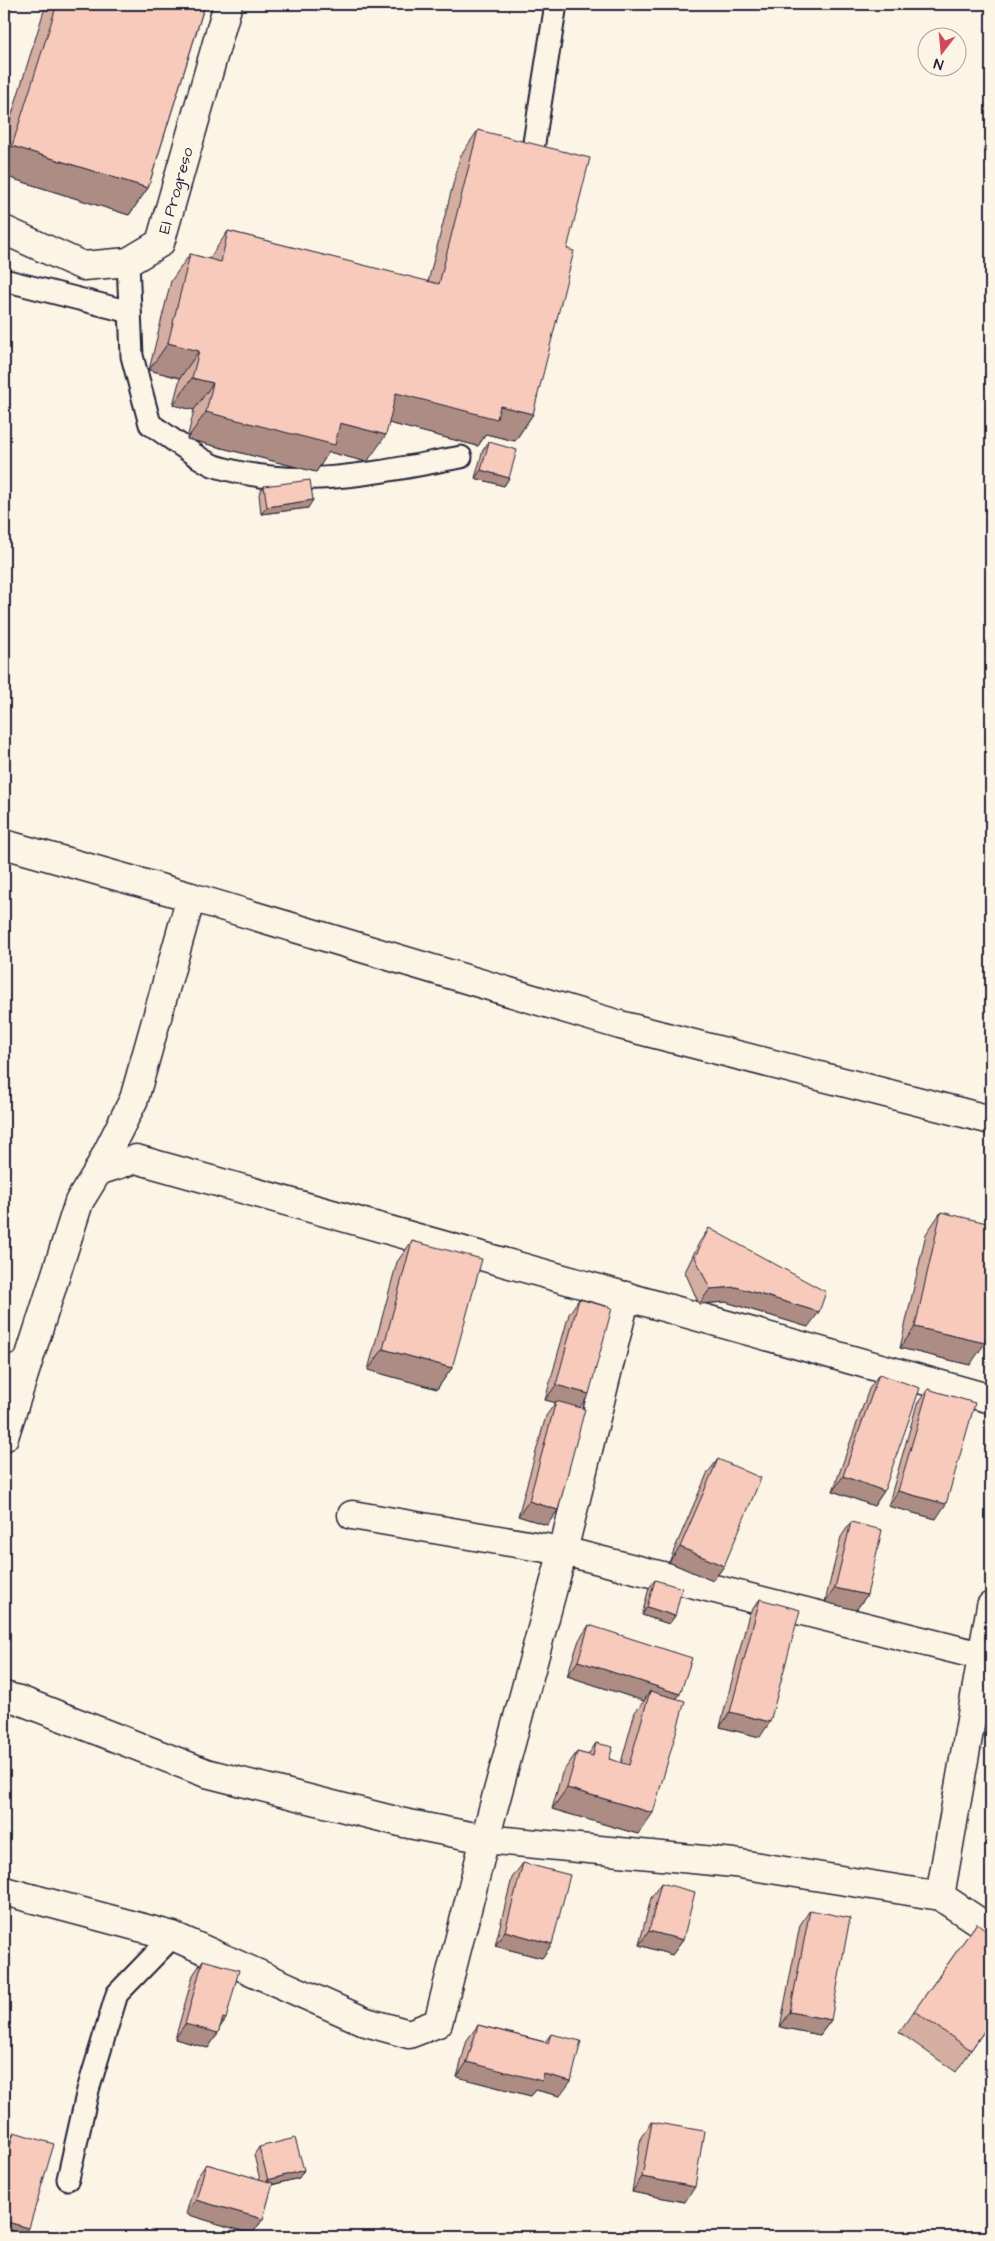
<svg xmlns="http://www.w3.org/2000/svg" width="995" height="2241" viewBox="0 0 995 2241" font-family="'Architects Daughter',sans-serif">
<rect width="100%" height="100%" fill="#fcf5e5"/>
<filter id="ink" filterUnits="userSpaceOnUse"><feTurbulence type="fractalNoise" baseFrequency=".02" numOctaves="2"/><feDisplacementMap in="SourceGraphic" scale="10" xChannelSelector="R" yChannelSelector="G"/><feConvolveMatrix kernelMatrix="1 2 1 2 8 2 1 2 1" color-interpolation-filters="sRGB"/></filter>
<g filter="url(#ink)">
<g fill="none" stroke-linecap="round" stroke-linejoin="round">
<g stroke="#22223b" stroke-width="25">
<g id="lane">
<path d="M533,149L556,4"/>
<path d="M128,262L132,356L150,424C166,434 200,461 215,466C298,492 378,472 461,457"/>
<path d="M4,280L130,312"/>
<path d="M4,1368L26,1362"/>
<path d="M68,2179L88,2090L117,1994L173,1936"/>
</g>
</g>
<g stroke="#22223b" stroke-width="31">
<g id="street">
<path id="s1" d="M4,230L83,266L128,262L160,243L228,4"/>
<path d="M4,844L191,897"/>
<path d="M98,1171L134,1099L191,897L620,1025L991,1120"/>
<path d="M4,1437L79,1202L98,1171L136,1159L991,1399"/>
<path d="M352,1515L563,1551L982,1656L991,1661"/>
<path d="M4,1696L19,1700L206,1773L404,1823L485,1839L563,1551L626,1296"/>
<path d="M4,1891L173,1936L366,2022L409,2034L438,2023L485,1839L734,1863L940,1896L991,1606"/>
<path d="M940,1896L991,1930"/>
</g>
</g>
<use href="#lane" stroke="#fcf5e5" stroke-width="21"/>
<use href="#street" stroke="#fcf5e5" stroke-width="28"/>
</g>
<g fill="#d4aea1" stroke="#22223b">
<path d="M46,4H205L148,188L129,215L4,176V140Z"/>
<path d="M478,130L567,249L533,414L515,441L486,434L478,446L389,423L367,462L329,452L316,472L187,439L194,410L173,405L180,378L149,370L171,281L190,254L209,259L228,231L428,282L460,157Z"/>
<path d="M489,442L509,478L504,486L475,478L483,450Z"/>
<path d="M264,486L308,508L261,514L259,494Z"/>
<path d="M941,1212L970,1365L900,1348L926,1234Z"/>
<path d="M709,1228L808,1327L726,1302L699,1304L685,1272L699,1243Z"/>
<path d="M412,1241L452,1368L437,1389L368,1370L397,1262Z"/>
<path d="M579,1299V1408L558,1510L547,1525L518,1516L546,1416L556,1402L545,1400L569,1314Z"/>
<path d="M879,1374L884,1491L874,1506L833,1491L869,1389Z"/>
<path d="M928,1389L936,1519L888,1506L917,1404Z"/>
<path d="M718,1459L724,1566L713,1581L669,1562L707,1474Z"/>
<path d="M851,1522L867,1595L856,1610L825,1602L841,1537Z"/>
<path d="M655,1580L675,1616L669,1624L642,1615L649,1588Z"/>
<path d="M760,1599V1737L720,1727L749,1614Z"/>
<path d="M589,1625L680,1694L676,1699L638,1834L552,1809L562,1773L577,1752L588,1755L596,1743L609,1759L621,1763L635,1712L644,1701L567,1676L579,1640Z"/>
<path d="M523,1863L552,1944L542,1958L495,1946L512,1878Z"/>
<path d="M661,1883L683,1940L672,1955L639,1945L651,1898Z"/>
<path d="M810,1910L831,2020L820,2035L780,2027L800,1925Z"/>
<path d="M977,1923L991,2021L956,2072L899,2032Z"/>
<path d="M203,1960L220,2027L218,2033L208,2048L175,2039L193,1975Z"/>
<path d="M478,2025L545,2042L551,2034L560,2096L536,2090L531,2096L457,2077L467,2040Z"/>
<path d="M652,2122L685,2202L632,2192L641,2137Z"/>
<path d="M14,2132L4,2237V2146Z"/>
<path d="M259,2147L299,2178L272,2185L263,2219L252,2234L186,2214L196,2179L206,2164L260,2180L254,2155Z"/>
</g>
<g fill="#ad8d83" stroke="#22223b">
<path d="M12,146L148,188L129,215L4,176V159Z"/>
<path d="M168,343L199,351L180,378L149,370Z"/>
<path d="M192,378L213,383L194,410L173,405Z"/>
<path d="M396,393L500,406L533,414L515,441L486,434L478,446L377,420Z"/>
<path d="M206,412L340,423L386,435L367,462L329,452L316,472L187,439Z"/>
<path d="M481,470L509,478L504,486L475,478Z"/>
<path d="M313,500L308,508L261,514L267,507Z"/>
<path d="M736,1287L819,1312L808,1327L726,1302L699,1304L710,1289Z"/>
<path d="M915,1327L985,1343L970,1365L900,1348Z"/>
<path d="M383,1349L452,1368L437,1389L368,1370Z"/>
<path d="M556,1385L589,1394L579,1409L545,1400Z"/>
<path d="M843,1476L884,1491L874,1506L833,1491Z"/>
<path d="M898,1491L946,1504L936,1519L888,1506Z"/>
<path d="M529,1501L558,1510L547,1525L518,1516Z"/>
<path d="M680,1547L724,1566L713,1581L669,1562Z"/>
<path d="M835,1588L867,1595L856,1610L825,1602Z"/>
<path d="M647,1607L675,1616L669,1624L642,1615Z"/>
<path d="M578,1661L680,1694L669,1709L650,1691L644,1701L567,1676Z"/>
<path d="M730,1712L770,1722L760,1737L720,1727Z"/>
<path d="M567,1788L653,1813L638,1834L552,1809Z"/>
<path d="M505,1931L552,1944L542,1958L495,1946Z"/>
<path d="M649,1931L683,1940L672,1955L639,1945Z"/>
<path d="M790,2012L831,2020L820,2035L780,2027Z"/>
<path d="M223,2018L226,2019L216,2033H218L208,2048L175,2039L185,2024Z"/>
<path d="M467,2062L544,2074L571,2081L560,2096L536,2090L531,2096L457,2077Z"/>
<path d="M304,2170L299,2178L262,2187L268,2180Z"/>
<path d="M642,2177L695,2187L685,2202L632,2192Z"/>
<path d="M196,2200L263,2219L252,2234L186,2214Z"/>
<path d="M4,2221L29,2228L22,2237H4Z"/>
</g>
<g fill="#f7cabb" stroke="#22223b">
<path d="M57,4H205L148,188L12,146Z"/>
<path d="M478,130L590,158L567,249L574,251L533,414L500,406L497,419L396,393L386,435L340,423L335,445L206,412L213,383L192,378L199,351L168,343L190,254L221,262L228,231L439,284Z"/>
<path d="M489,442L517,450L509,478L481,470Z"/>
<path d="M310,480L313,500L267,507L264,486Z"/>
<path d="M941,1212L991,1224V1318L985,1343L915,1327Z"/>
<path d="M709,1228L826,1292L819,1312L736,1287L710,1289L695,1257Z"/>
<path d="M412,1241L482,1259L452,1368L383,1349Z"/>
<path d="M579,1299L612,1308L589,1394L556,1385Z"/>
<path d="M879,1374L920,1388L884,1491L843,1476Z"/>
<path d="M928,1389L975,1403L946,1504L898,1491Z"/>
<path d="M556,1401L585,1409L558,1510L529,1501Z"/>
<path d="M718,1459L761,1478L724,1566L680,1547Z"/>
<path d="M851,1522L882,1530L867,1595L835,1588Z"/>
<path d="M655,1580L682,1588L675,1616L647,1607Z"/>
<path d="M760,1599L800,1610L770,1722L730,1712Z"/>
<path d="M589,1625L692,1658L680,1694L578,1661Z"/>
<path d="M650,1691L685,1701L653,1813L567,1788L577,1752L593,1756L596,1743L613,1747L609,1759L629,1765Z"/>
<path d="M523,1863L570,1875L552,1944L505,1931Z"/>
<path d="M661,1883L695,1892L683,1940L649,1931Z"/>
<path d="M810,1910L850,1918L831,2020L790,2012Z"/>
<path d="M977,1923L991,1934V2021L971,2050L914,2011Z"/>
<path d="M203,1960L239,1970L226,2019L223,2018L218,2033L185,2024Z"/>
<path d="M478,2025L548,2043L551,2034L581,2041L571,2081L544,2074L542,2081L467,2062Z"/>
<path d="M652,2122L704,2131L695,2187L642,2177Z"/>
<path d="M14,2132L54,2144L29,2228L4,2221V2165Z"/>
<path d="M295,2138L304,2170L268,2180L259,2147Z"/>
<path d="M206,2164L273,2183L263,2219L196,2200Z"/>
</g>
</g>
<g text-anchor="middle" stroke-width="4" stroke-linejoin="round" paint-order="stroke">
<g font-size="16" fill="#22223b" stroke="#fcf5e5">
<text dy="6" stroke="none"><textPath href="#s1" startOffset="224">El Progreso</textPath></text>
</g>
</g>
<rect width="995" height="2241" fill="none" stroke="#fcf5e5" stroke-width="20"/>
<rect x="10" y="10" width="975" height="2221" fill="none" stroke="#22223b" stroke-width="2" filter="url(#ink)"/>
<g transform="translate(942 52) rotate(196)"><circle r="24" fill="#fcf5e5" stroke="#a5a1a1"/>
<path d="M0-4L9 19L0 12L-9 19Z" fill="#d1495b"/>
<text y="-8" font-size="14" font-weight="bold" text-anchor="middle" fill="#22223b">N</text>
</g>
</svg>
